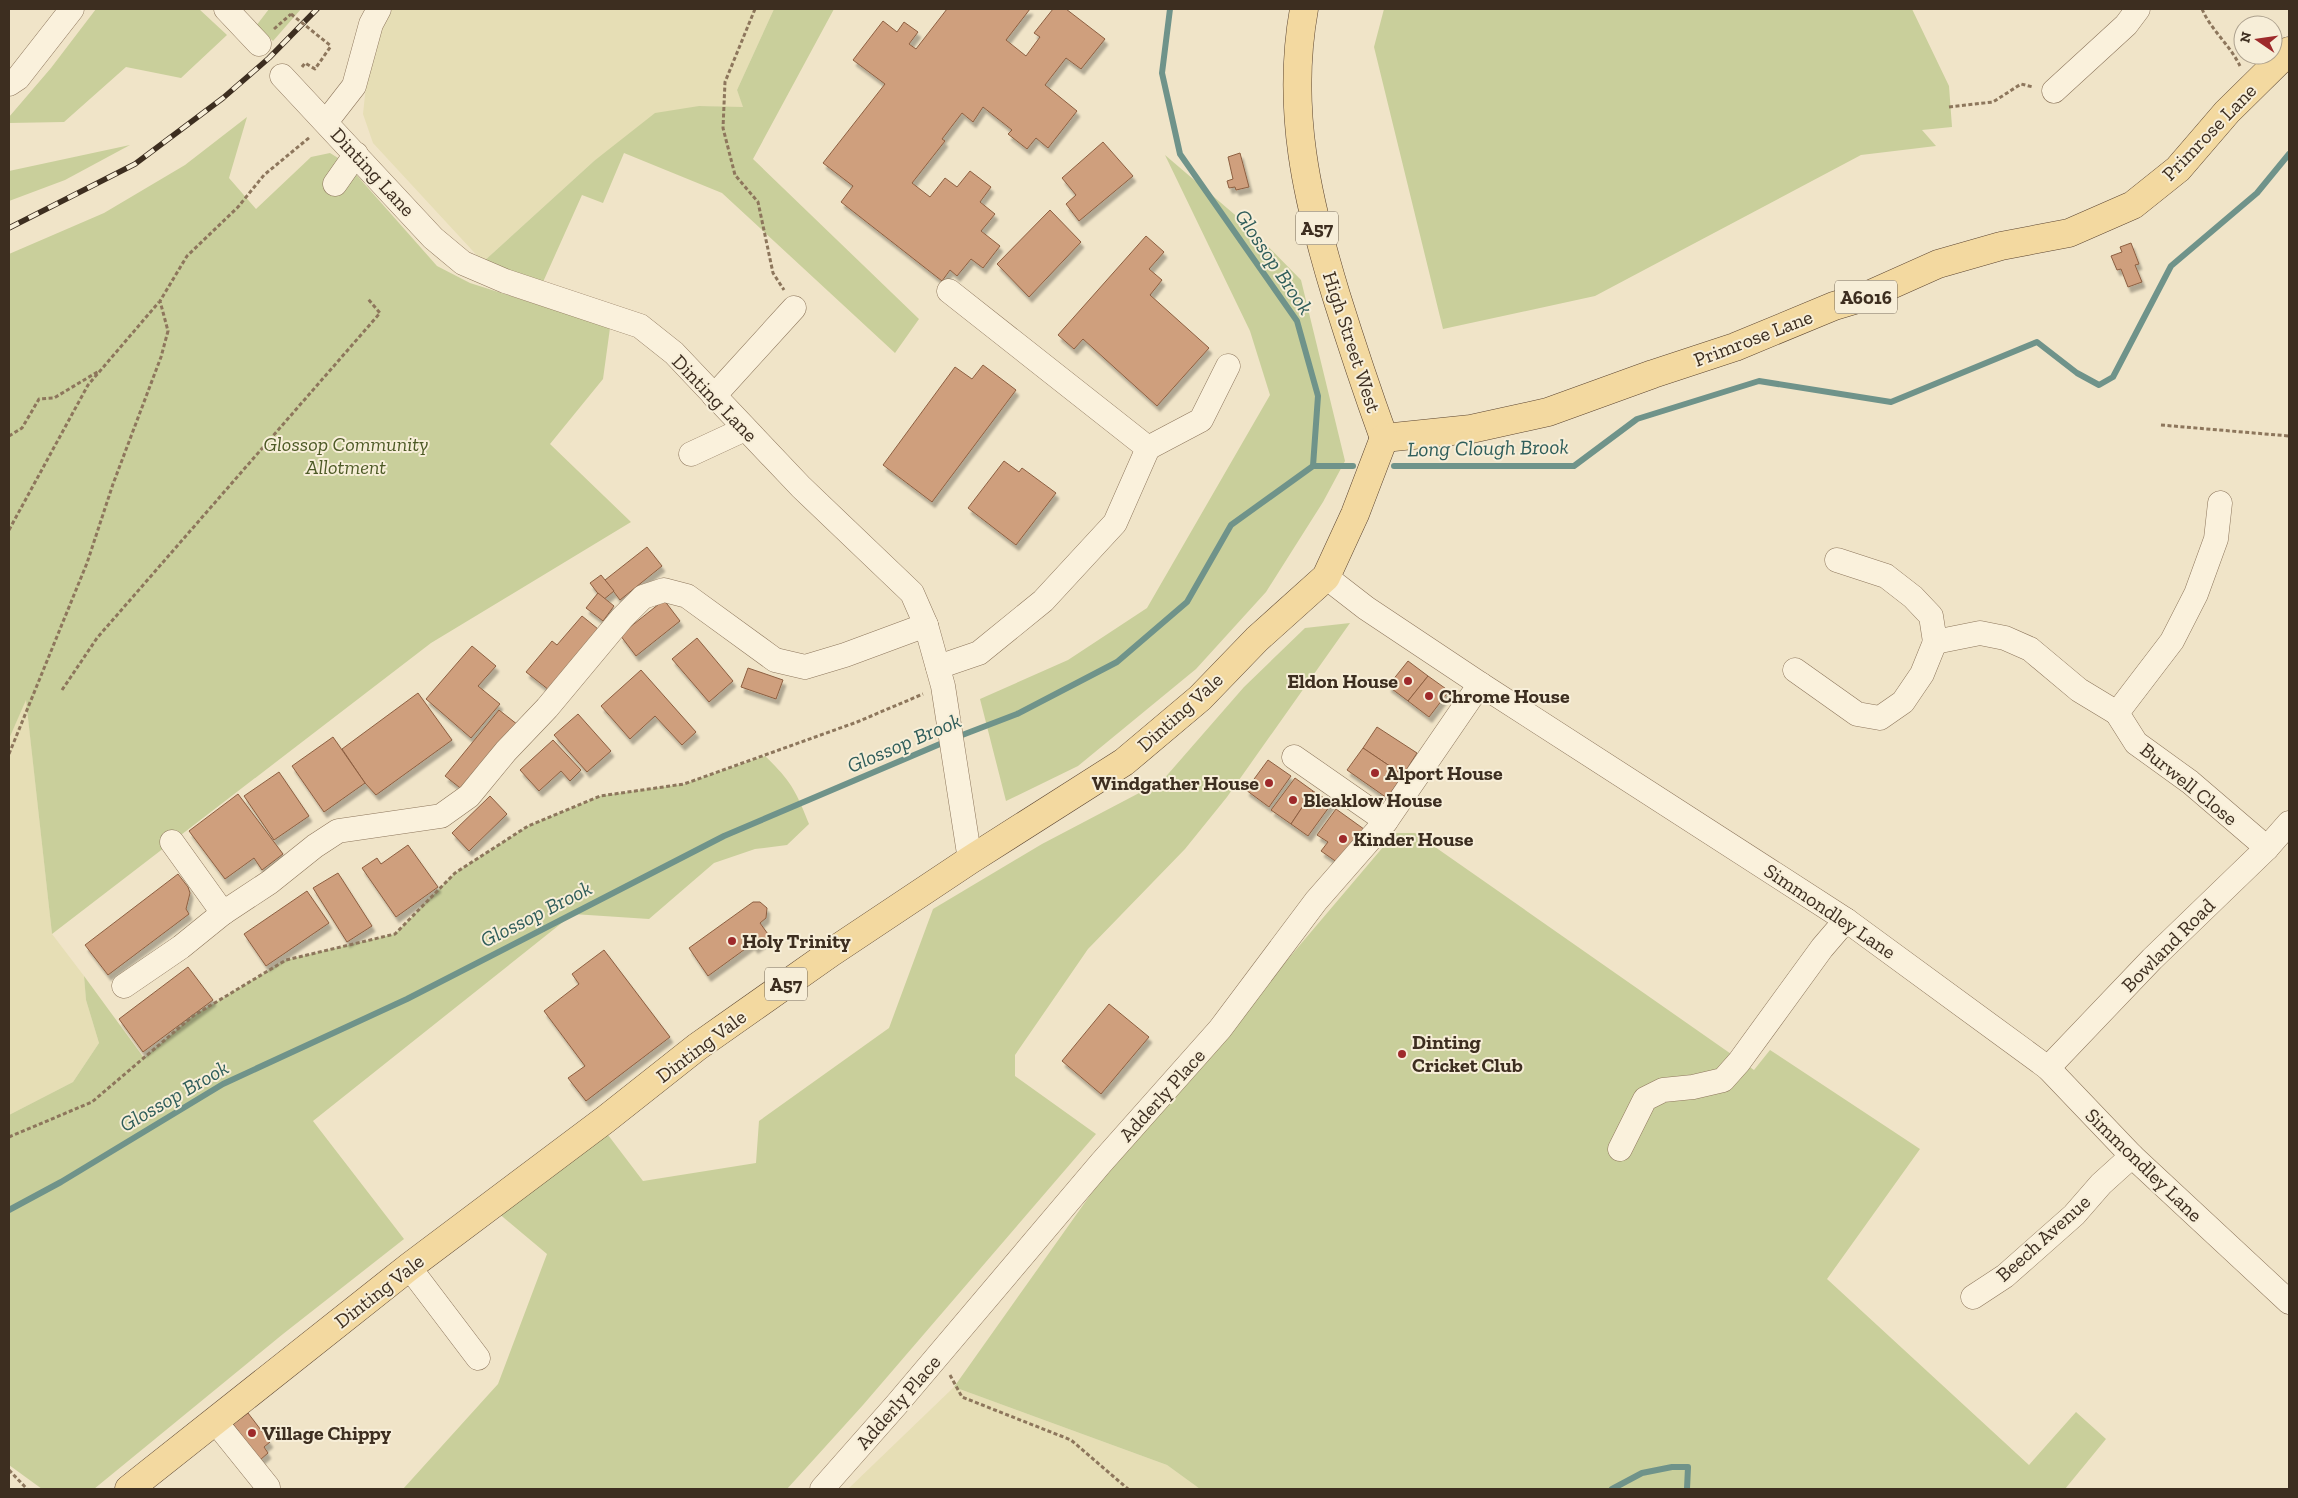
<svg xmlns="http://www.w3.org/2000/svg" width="2298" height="1498" viewBox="0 0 2298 1498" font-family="'Zilla Slab',serif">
<defs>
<filter id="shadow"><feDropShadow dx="3" dy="5.5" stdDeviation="1" flood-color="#0004"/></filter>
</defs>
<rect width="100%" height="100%" fill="#f0e4c8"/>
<g fill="#e6deb5">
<path d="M389,9H774L737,90L744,108L699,106L594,161L483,262L373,143L363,114L369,58Z"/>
<path d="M26,699L52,934L84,976L86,1000L99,1043L73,1082L9,1115V739Z"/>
<path d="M954,1387L1167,1465L1200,1489H848Z"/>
</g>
<g fill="#c9cf9b">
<path d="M96,9H199L227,35L181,78L126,67L64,122L9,123V117L51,68Z"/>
<path d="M269,9H301L273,41L256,26Z"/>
<path d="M774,9H834L753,159L919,319L895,353L722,193L624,153L603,203L582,195L543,282L483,262L594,161L655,113L699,106L743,107L737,90Z"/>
<path d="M1384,9H1912L1949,86L1952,127L1922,130L1936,146L1861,155L1595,296L1443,329L1374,47Z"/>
<path d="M247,117L229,178L256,209L311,157L330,153L346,163L437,266L470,283L610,328L603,379L550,444L631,522L431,643L52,934L26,700L9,739V254L104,213L185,165Z"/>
<path d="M130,145L65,180L9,201V171Z"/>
<path d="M1165,155L1248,226L1301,280L1345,461L1323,502L1266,592L1196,669L1078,766L1006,801L980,699L1068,660L1147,608L1270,395L1250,331Z"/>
<path d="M1350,623L1227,797L1185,849L1088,949L1015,1055V1076L1096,1134L863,1405L787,1489H403L498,1384L547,1254L497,1212L605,1131L643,1181L756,1163L759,1121L889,1028L933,909L1042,844L1162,781L1244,687L1305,628Z"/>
<path d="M765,756C791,781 796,791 809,824L787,845L755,849L714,863L649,919L573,914L313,1121L404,1239L283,1334L94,1489H42L9,1465V1115L73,1082L99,1043L86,1000L84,976L144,1058L193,1016L286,960L395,934L455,873L528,826L600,796L684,784Z"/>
<path d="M1395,833H1415L1754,1070L1770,1050L1920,1149L1827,1279L2029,1465L2076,1412L2106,1439L2065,1489H1200L1167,1465L954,1387L1103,1177Z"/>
</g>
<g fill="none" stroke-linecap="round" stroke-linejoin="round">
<g stroke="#6f938a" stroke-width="6">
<path d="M1313,466H1353"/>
<path d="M1394,466H1574L1637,419L1759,381L1891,402L2037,342L2077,373L2099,385L2113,377L2171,266L2257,193L2289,154"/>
<path d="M957,737L1017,714L1117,662L1187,602L1231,525L1313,466L1318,396L1297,321L1180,154L1162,73L1170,9"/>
<path d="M9,1210L61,1182L223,1084L407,999L724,836L947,741"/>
<path d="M1612,1489L1642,1473L1672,1467H1688L1687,1489"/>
</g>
</g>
<g fill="#cf9f7d" stroke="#8d5f41" filter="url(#shadow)">
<path d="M947,9H1030L1006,40L1026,56L1040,37L1034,33L1053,9H1066L1105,39L1081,69L1066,58L1045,85L1077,111L1048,148L1036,138L1027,149L1008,134L1012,130L983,107L973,122L962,113L942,139L945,141L912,183L930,197L945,178L957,187L970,171L991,187L980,202L995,214L981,231L1000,246L983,268L971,259L957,276L950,270L942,281L841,202L853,186L823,163L885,84L853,60L883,21L897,32L904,22L918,32L909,44L916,49Z"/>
<path d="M1103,142L1133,176L1079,221L1066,204L1076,195L1062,178Z"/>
<path d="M1240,153L1249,187L1236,190L1235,187L1229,188L1227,181L1233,179L1228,157Z"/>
<path d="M1050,210L1081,242L1029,297L997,264Z"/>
<path d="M1146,236L1164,252L1149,269L1162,280L1150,295L1209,348L1157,406L1083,339L1074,349L1058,335Z"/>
<path d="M2131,243L2139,264L2135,265L2142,282L2128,287L2121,269L2117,270L2111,256L2122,252L2120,247Z"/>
<path d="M983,365L1016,390L932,502L883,465L955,367L972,379Z"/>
<path d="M1004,461L1019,472L1022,468L1056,493L1016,545L968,508Z"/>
<path d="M647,547L662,566L620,600L605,580Z"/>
<path d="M601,575L614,591L603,600L590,583Z"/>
<path d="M598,593L614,606L603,621L586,608Z"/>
<path d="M664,600L680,621L636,656L620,635Z"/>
<path d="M582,616L598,629L549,690L526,672L552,641L557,645Z"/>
<path d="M697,638L733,681L709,702L672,659Z"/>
<path d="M472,646L496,666L478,686L500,704L471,738L426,699Z"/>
<path d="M1408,661L1428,676L1408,701L1388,686Z"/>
<path d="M748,668L783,680L776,699L741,687Z"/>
<path d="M641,670L696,732L682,745L655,716L630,739L601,706Z"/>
<path d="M1428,676L1449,691L1429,717L1408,701Z"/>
<path d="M418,693L452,740L376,795L365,783L342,749Z"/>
<path d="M499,710L518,725L464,791L445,776Z"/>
<path d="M578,714L611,751L587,772L554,735Z"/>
<path d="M1377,727L1417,753L1403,775L1363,748Z"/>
<path d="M333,737L365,783L324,812L292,766Z"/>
<path d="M553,740L581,770L570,781L561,771L539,791L520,770Z"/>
<path d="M1363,748L1403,775L1387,798L1347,770Z"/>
<path d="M1268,760L1291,776L1269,807L1246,790Z"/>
<path d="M279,772L309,816L274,840L244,796Z"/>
<path d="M1295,778L1313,791L1291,824L1271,810Z"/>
<path d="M1313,791L1332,803L1308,836L1291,824Z"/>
<path d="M238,794L283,854L262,870L254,858L225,879L189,831Z"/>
<path d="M490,796L507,814L469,851L452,833Z"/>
<path d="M1336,809L1368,832L1341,865L1321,851L1328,842L1317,835Z"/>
<path d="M408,845L438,887L396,917L362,868L377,858L381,864Z"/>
<path d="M338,873L372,926L347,942L313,888Z"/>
<path d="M178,874L188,887L190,893L186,909L189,914L108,975L85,945Z"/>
<path d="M307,891L329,923L266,966L244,934Z"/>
<path d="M753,902H760L767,908L766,918L760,923L770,937L755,948L752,944L708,976L689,948Z"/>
<path d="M604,950L670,1037L586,1101L568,1078L585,1066L544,1011L579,984L572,974Z"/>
<path d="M188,967L213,1000L143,1052L119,1019Z"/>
<path d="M1109,1004L1149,1037L1101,1094L1062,1061Z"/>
<path d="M248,1413L270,1442L264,1447L268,1453L260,1460L233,1424Z"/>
</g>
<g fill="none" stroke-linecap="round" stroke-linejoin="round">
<g stroke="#8d765c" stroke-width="25">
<g id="minor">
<path d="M226,9L259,44"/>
<path d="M282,76L433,238L463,263L505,281L640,326L674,353L801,487L912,593L926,625L943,686L970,860"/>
<path d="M9,84L18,78L72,9"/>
<path d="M2054,91L2126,25L2138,9"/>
<path d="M326,122L354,86L371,24L379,9"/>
<path d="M335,184L356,154"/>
<path d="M714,396L794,308"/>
<path d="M1148,448L1201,420L1228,366"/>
<path d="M691,454L745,429"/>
<path d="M2220,503L2216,539L2196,594L2172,641L2117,713L2136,743L2190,782L2267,848"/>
<path d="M1837,560L1886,576L1913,597L1931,616L1935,642L1980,633L2005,638L2030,649L2079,690L2117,713"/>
<path d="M1326,577L1366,608L1480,684L1846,920L2048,1068L2132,1156L2289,1302"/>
<path d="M938,667L979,653L1043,601L1115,523L1148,448L949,291"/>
<path d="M1795,670L1857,714L1880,718L1903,702L1922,674L1935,642"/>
<path d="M1294,757L1386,821"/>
<path d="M172,842L223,913"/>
<path d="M124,986L181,947L223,913L270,882L315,846L338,831L441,816L469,796L506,751L547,708L622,618L643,597L664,590L687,596L775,660L805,667L845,655L926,625"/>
<path d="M2048,1068L2152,959L2267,848L2289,823"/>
<path d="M1620,1149L1645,1099L1663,1090L1693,1087L1723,1080L1739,1062L1822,948L1846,920"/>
<path d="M409,1267L478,1358"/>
<path d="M1973,1297L2005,1276L2074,1215L2101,1184L2132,1156"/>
<path d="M214,1420L268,1487"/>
<path d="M822,1489L897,1404L1101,1163L1220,1029L1316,901L1386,821L1480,684"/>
</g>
</g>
<g stroke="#5b4430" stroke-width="29">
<g id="major">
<path d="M1304,9C1286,109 1307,200 1336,295C1351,343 1367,391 1384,438"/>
<path d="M1384,438L1471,429L1548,412L1653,374L1735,347L1834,306L1864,297L1938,264L2001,246L2069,233L2133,205L2178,169L2227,112L2289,51"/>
<path d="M129,1489L409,1267L606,1119L697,1047L832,952L970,860L1124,762L1200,698L1257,639L1326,577L1355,514L1384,438"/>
</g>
</g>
<g stroke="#8d765c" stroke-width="3" stroke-dasharray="4 2.5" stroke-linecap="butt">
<path d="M755,9L725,82L723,128L735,175L758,202L773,273L784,290"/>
<path d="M2202,9C2211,30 2230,45 2240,66"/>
<path d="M274,29L291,14"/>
<path d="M302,67L305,63L315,69L331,46"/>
<path d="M1949,107L1993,102L2021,84L2033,87"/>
<path d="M2161,425L2289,436"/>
<path d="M9,436L22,428L39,399L54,398L99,371"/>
<path d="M9,530L88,385L159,302"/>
<path d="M62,690L97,638L380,313L368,299"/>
<path d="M9,754L87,563L113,484L161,357L168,331L160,301L187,256L238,207L264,175L310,137"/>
<path d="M9,1137L92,1102L193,1016L286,960L395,934L455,873L528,826L600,796L684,784L857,722L923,694"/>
<path d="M950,1375L962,1397L1071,1440L1128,1489"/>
<path d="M9,1470L27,1489"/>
</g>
<use href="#minor" stroke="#faf1dc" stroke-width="24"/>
<use href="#major" stroke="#f3d9a0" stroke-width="28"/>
<g stroke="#3d2e20" stroke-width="5.5">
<path id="rail" d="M9,228L135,164L223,98L269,58L317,9"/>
</g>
<use href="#rail" stroke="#f7eed8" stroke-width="4" stroke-dasharray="11" stroke-linecap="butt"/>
<path stroke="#8d765c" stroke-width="3" stroke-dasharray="4 2.5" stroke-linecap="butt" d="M291,14L331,46"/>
</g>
<g fill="#9e2a2b" stroke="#f7eed8" stroke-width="2">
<circle cx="1408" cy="681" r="5"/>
<circle cx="1429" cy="696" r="5"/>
<circle cx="1375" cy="773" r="5"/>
<circle cx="1269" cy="783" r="5"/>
<circle cx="1293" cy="800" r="5"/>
<circle cx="1343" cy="839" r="5"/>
<circle cx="732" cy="941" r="5"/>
<circle cx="1402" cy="1054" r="5"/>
<circle cx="252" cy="1433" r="5"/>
</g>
<g text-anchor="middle" stroke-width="4" stroke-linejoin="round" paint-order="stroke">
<g fill="#f7eed8" stroke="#756857" stroke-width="1">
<rect x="1296" y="211.5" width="42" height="33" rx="4"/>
<rect x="1835" y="280.5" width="62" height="33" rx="4"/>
<rect x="765" y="967.5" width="42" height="33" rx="4"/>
</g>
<g font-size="19" font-weight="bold" fill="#3d2e20">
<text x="1317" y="235">A57</text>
<text x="1866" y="304">A6016</text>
<text x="786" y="991">A57</text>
</g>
<g font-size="20" fill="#3d2e20" stroke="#f7eed8">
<text transform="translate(2209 132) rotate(-46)" y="7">Primrose Lane</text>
<text transform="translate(373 172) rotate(47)" y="7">Dinting Lane</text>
<text transform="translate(1753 338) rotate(-21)" y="7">Primrose Lane</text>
<text transform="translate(1352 342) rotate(72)" y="7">High Street West</text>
<text transform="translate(715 398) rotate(46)" y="7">Dinting Lane</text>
<text transform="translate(1180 712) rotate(-42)" y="7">Dinting Vale</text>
<text transform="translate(2189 784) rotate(39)" y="7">Burwell Close</text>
<text transform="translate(1830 911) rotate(34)" y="7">Simmondley Lane</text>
<text transform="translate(2168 945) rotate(-45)" y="7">Bowland Road</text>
<text transform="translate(701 1046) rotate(-37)" y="7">Dinting Vale</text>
<text transform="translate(1162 1095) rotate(-48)" y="7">Adderly Place</text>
<text transform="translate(2144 1165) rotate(44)" y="7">Simmondley Lane</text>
<text transform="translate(2043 1238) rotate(-42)" y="7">Beech Avenue</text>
<text transform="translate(379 1291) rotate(-38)" y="7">Dinting Vale</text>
<text transform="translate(898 1402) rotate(-49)" y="7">Adderly Place</text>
</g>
<g font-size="20" font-style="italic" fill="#4d5a26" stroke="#f7eed8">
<text x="346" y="451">Glossop Community<tspan x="346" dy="23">Allotment</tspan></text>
</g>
<g font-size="20" font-weight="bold" fill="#3d2e20" stroke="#f7eed8" text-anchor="start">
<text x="1398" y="688" text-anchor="end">Eldon House</text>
<text x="1439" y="703">Chrome House</text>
<text x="1385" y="780">Alport House</text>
<text x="1259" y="790" text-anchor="end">Windgather House</text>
<text x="1303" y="807">Bleaklow House</text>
<text x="1353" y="846">Kinder House</text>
<text x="742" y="948">Holy Trinity</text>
<text x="1412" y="1049">Dinting<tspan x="1412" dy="23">Cricket Club</tspan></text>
<text x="262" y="1440">Village Chippy</text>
</g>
<g font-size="21" font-style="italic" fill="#2f5d5a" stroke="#f7eed8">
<text transform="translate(1274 262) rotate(56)" y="7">Glossop Brook</text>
<text transform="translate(1488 448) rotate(-1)" y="7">Long Clough Brook</text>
<text transform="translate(904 743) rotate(-23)" y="7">Glossop Brook</text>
<text transform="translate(536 914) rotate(-27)" y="7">Glossop Brook</text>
<text transform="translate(174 1096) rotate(-30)" y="7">Glossop Brook</text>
</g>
</g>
<rect width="2298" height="1498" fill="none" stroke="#3d2e20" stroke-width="20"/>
<g transform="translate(2258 40) rotate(283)"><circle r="24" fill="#f7eed8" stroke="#ada18e"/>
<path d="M0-4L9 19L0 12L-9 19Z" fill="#9e2a2b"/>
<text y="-8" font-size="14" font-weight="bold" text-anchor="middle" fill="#3d2e20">N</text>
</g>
</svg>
